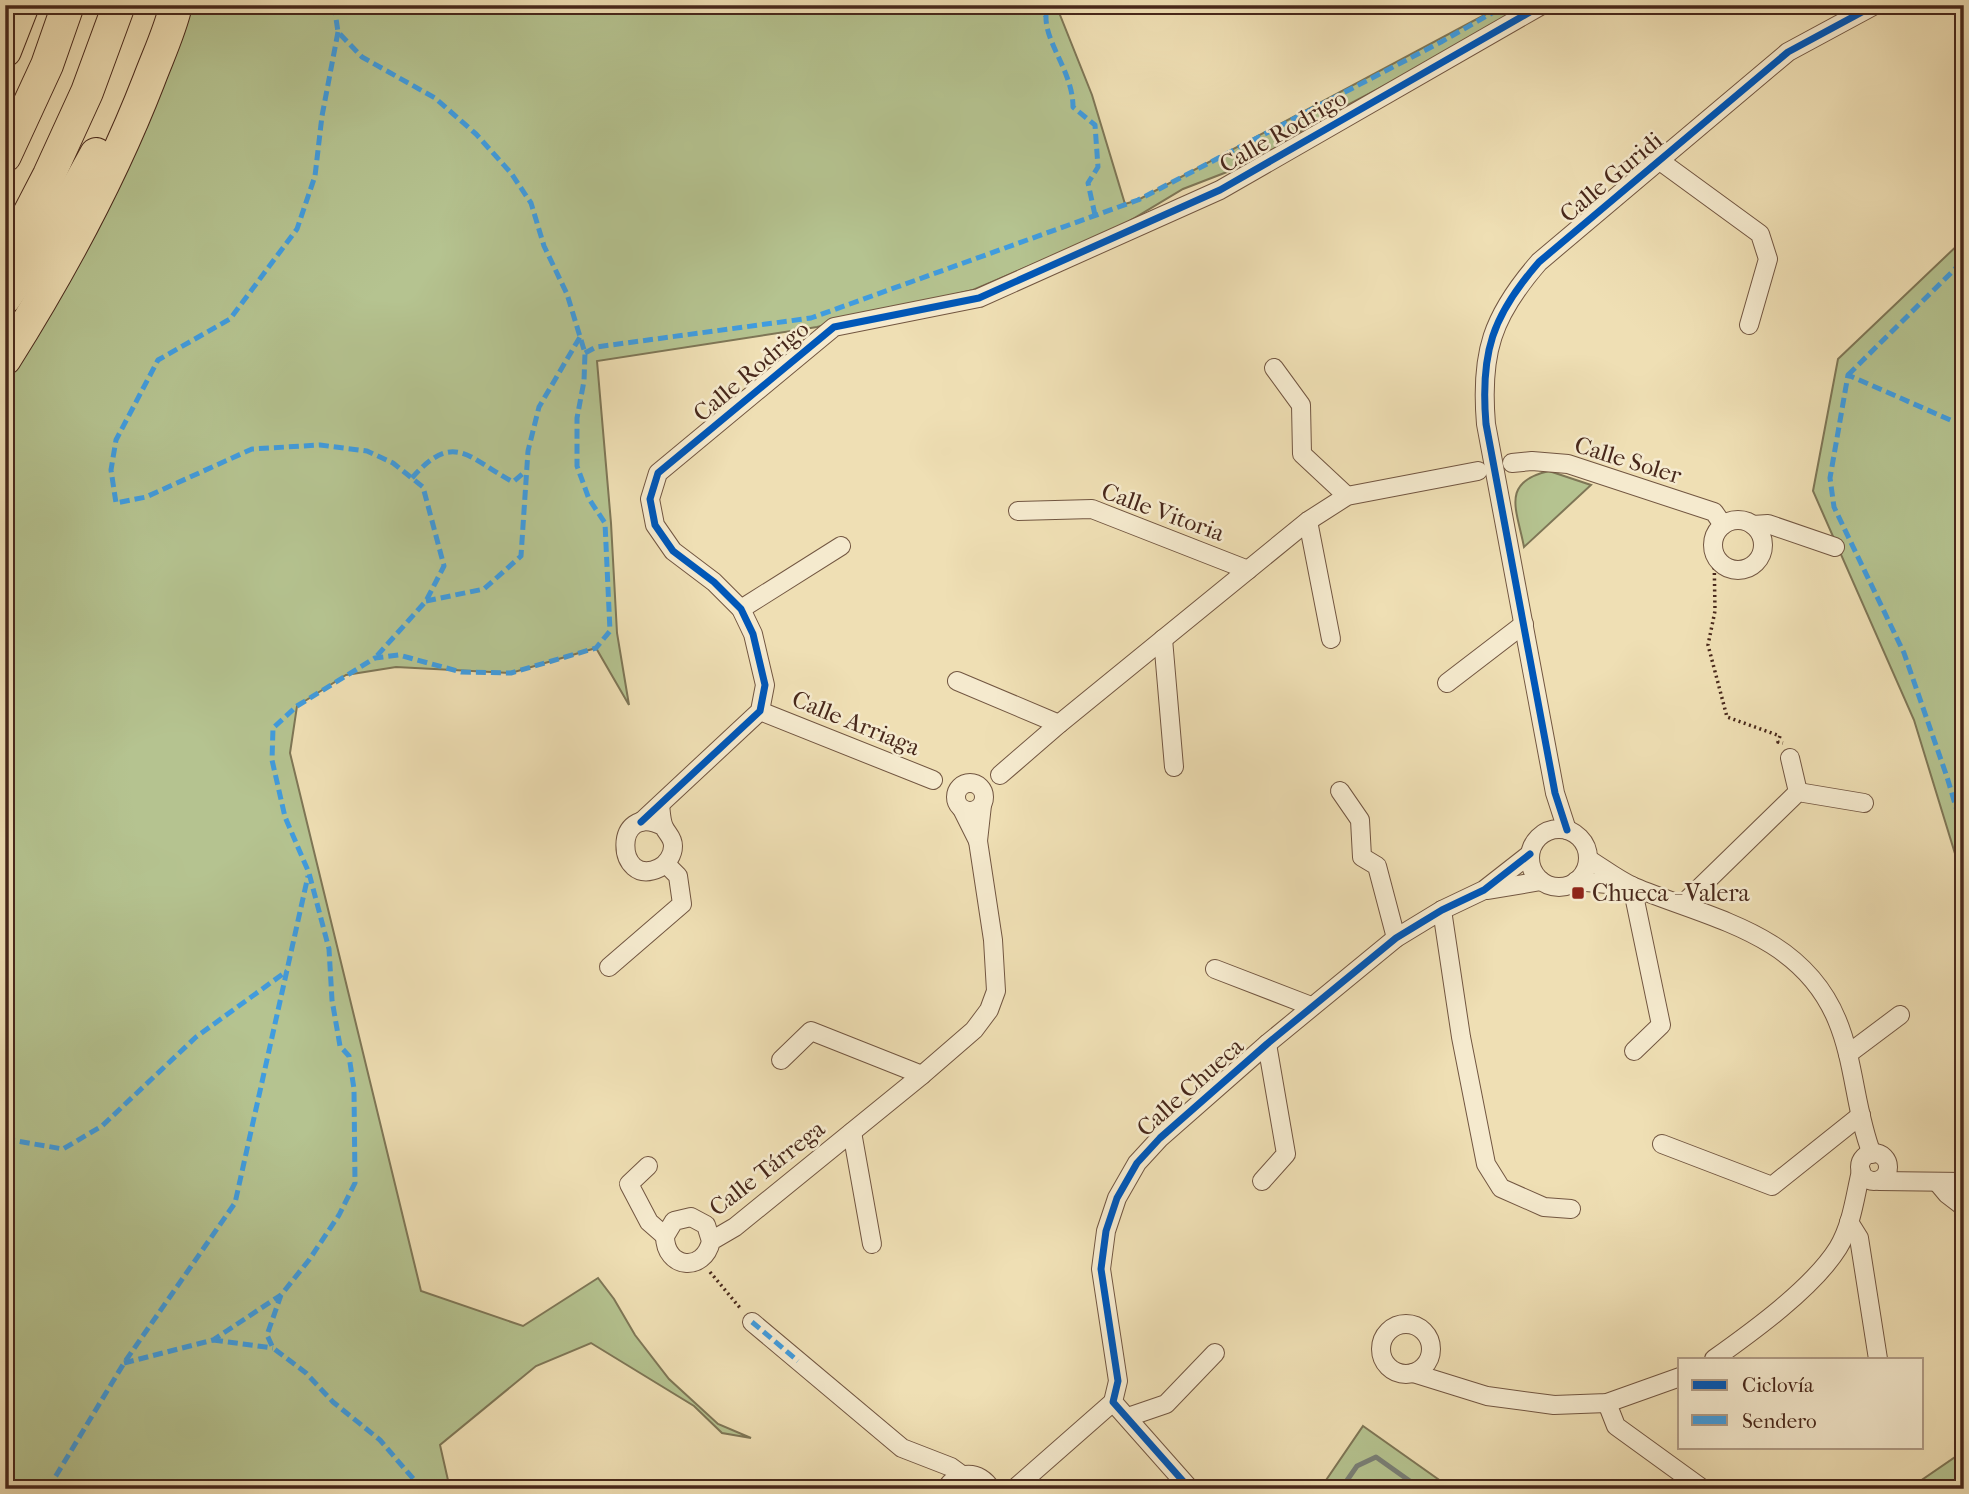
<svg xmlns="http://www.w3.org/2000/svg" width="1969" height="1494" viewBox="0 0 1969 1494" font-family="'IM FELL French Canon',serif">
<rect width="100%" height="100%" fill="#efdfb4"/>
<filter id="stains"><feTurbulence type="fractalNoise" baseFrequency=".00286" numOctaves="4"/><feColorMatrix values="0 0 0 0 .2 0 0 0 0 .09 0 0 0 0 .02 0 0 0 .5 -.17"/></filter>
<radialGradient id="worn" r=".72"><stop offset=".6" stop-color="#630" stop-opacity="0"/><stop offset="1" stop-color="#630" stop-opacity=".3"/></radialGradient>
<g fill="#b5c390" stroke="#7e7656" stroke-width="2">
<path d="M189,5H1056L1092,95L1125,204L1138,200L1503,5H1531L1460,46L1313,123L1258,160L1183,189L1116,229L973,290L817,327L597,361L611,523L617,633L629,705L596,648L511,673L396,667L346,675L297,706L290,753L421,1291L523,1326L598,1278L614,1299L635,1335L669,1379L718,1424L751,1438L722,1433L694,1406L591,1343L536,1366L440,1445L450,1489H5V384L37,335Z"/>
<path d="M1964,239V883L1914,720L1813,491L1838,359Z"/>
<path d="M1549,471L1591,485L1524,547C1517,510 1500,482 1549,471Z"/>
<path d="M1363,1426L1452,1489H1320Z"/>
<path d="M1964,1451V1489H1909L1910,1488Z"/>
</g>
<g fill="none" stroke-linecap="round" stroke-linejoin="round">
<path stroke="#7a8077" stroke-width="5" d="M1341,1489L1357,1466L1376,1457L1421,1489"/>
<g stroke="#725641" stroke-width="20">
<g id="street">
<path d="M1660,161L1760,234L1768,259L1749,325"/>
<path d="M1274,368L1301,405L1302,454L1347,496"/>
<path d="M1512,463L1532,461L1568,464L1714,512L1723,525"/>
<path d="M1018,511L1092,509L1248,570"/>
<circle cx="1738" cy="545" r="25"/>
<path d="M1308,521L1331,639"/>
<path d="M1753,525L1768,524L1835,547"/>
<path d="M741,609L841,546"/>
<path d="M1163,639L1174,767"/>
<path d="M957,681L1059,724"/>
<path d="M1447,683L1524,624"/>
<path d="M760,711L933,780"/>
<path d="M1790,758L1798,792"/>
<path d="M1000,775L1059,724L1308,521L1347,496L1478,471"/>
<circle cx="970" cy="797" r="14"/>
<path d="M1340,791L1360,820L1362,857L1377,866L1396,938"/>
<path d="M660,805C661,812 661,821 664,827C667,834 673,837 673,846C673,855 667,864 659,868C615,889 612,800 663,826"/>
<path d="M962,809L978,841L982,805"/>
<path d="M641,822L760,711L765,685L753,634L741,609L714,582L673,551L655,525L650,499L658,473L834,327L979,298L1220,190L1542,5"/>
<circle cx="1559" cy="858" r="29"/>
<path d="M1567,830L1555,793L1486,424C1480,353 1492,316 1539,262L1788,52L1875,5"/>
<path d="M1588,859C1603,868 1618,880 1634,887C1711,919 1801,933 1837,1020C1855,1063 1855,1111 1872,1154"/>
<path d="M1576,881L1628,886"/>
<path d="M1632,886L1661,1025L1634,1051"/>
<path d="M1488,890L1541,881"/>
<path d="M1683,904L1798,792L1864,803"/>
<path d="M1442,910L1461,1037L1486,1164L1501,1188L1544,1207L1571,1209"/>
<path d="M609,967L682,904L678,876L666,864"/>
<path d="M1215,969L1311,1006"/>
<path d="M1848,1054L1900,1015"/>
<path d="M781,1060L811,1031L922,1075"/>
<path d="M852,1132L872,1244"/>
<path d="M1662,1144L1772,1186L1861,1115"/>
<circle cx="1874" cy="1167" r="14"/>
<path d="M648,1166L629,1184L649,1222L665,1236"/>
<path d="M1262,1181L1286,1154L1267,1044"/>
<path d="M1879,1181L1964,1182"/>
<path d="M1937,1182L1947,1194L1964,1207"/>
<path d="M1849,1222L1859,1238L1878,1359"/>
<path d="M711,1241L706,1225L691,1217L674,1221L665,1236C665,1269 704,1273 711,1241L735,1227L922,1075L974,1030L989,1010L996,991L993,940L978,841"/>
<path d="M752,1322L902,1448L951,1467L962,1475"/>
<circle cx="1406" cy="1349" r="25"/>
<path d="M1714,1359C1752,1332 1813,1288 1838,1248C1852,1225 1855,1196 1861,1171"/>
<path d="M1413,1373L1487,1396L1554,1405L1607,1403L1680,1377"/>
<path d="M1607,1403L1616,1426L1703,1489"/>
<path d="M1128,1417L1166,1404L1215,1353"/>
<path d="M946,1489C957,1470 980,1470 991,1489"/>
<path d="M1014,1489L1113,1402"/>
<path d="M1190,1489L1113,1402L1118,1381L1101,1269L1106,1231L1117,1198L1137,1163L1160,1138L1267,1044L1396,938L1442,910L1484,890L1530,854"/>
</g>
</g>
<g stroke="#48281b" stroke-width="34">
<g id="highway">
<path d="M5,51L23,5"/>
<path d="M5,156L47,65L68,5"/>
<path d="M5,260L49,175L87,92L119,5"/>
<path d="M5,298L75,192L96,154"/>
<path d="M5,359C61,270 111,178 149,80C158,56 170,31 176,5"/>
</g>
</g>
<g stroke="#48281b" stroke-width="3.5" stroke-dasharray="2 3.5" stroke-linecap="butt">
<path d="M1714,551L1715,611L1708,645L1727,717L1780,736L1778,742L1783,743"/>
<path d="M710,1272L741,1309"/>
</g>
<use href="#street" stroke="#f5eace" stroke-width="18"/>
<use href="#highway" stroke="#efdfb4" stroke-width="32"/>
<g stroke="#409cdf" stroke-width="5" stroke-dasharray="10 5" stroke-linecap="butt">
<path d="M334,5L338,32L362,57L435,98L476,134L511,173L531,203L544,246L567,294L585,353L584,381L577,418V466L589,499L605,523L610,631L596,648L511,673L461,672L399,655L375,658L297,706L273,728L272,760L285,817L309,873L329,949L332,1000L340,1046L349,1056L354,1089L355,1183L339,1215L309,1260L281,1295L267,1335L273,1348L306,1373L333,1402L380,1440L422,1489"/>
<path d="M1033,5L1046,16C1045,43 1073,72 1073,107L1095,125L1098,167L1088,183L1095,215"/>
<path d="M338,32L322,116L315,176L297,229L230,319L158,360L116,440L111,470L116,503L146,497L252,449L320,445L367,451L393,463L423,487L444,566L426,601L375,658"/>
<path d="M585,353L596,347L811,318L1138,200L1441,42L1506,5"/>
<path d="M1848,375L1964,260"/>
<path d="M1964,426L1848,375L1830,478L1834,507L1904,653L1947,777L1964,834"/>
<path d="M412,478C454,430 468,458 513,482L526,471"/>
<path d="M426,601L484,589L521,556L528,451L539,407L580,337"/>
<path d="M5,1139L63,1149L102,1126L196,1037L287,971"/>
<path d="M5,1149L8,1174L5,1228"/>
<path d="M752,1322L798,1361"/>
<path d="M213,1340L273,1348"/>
<path d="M124,1363L213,1340L281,1295"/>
<path d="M48,1489L124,1363L235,1203L308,876"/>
</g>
<g stroke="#f5eace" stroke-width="11">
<g id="cycleway">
<path d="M641,822L760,711L765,685L753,634L741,609L714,582L673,551L655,525L650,499L658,473L834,327L979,298L1220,190L1542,5"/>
<path d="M1567,830L1555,793L1486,424C1480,353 1492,316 1539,262L1788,52L1875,5"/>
<path d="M1190,1489L1113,1402L1118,1381L1101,1269L1106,1231L1117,1198L1137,1163L1160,1138L1267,1044L1396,938L1442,910L1484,890L1530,854"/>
</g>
</g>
<use href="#cycleway" stroke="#0057b8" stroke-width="7"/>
</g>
<rect fill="#8f2418" stroke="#f5eace" stroke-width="2.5" x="1571" y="886" width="14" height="14" rx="3.5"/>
<g text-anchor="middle" stroke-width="5" stroke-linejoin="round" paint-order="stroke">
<g font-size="24" fill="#48281b" stroke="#f5eace">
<text transform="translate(1283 131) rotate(-30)" y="8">Calle Rodrigo</text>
<text transform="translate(1611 177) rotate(-40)" y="8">Calle Guridi</text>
<text transform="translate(751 371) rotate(-40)" y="8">Calle Rodrigo</text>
<text transform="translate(1628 460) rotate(17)" y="8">Calle Soler</text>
<text transform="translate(1163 512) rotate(20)" y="8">Calle Vitoria</text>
<text transform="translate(856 723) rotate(22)" y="8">Calle Arriaga</text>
<text transform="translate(1190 1087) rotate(-42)" y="8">Calle Chueca</text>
<text transform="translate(767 1168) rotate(-38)" y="8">Calle Tárrega</text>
</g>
<g font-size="24" fill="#48281b" stroke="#f5eace" text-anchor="start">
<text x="1592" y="901">Chueca - Valera</text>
</g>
</g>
<rect width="1969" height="1494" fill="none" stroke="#efdfb4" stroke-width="28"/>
<rect x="7" y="7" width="1955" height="1480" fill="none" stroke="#48281b" stroke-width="3.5"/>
<rect x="14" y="14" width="1941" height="1466" fill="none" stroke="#48281b" stroke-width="2"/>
<rect x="1678" y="1358" width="245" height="91" fill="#f5eace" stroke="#b09c86" stroke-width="2"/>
<rect x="1692" y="1380" width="35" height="10" fill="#0057b8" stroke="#b09c86" stroke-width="2"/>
<text x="1742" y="1392" font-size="21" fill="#48281b">Ciclovía</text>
<rect x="1692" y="1415" width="35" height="10" fill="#409cdf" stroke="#b09c86" stroke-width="2"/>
<text x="1742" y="1428" font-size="21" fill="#48281b">Sendero</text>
<rect width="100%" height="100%" filter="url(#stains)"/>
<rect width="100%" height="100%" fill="url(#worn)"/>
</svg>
